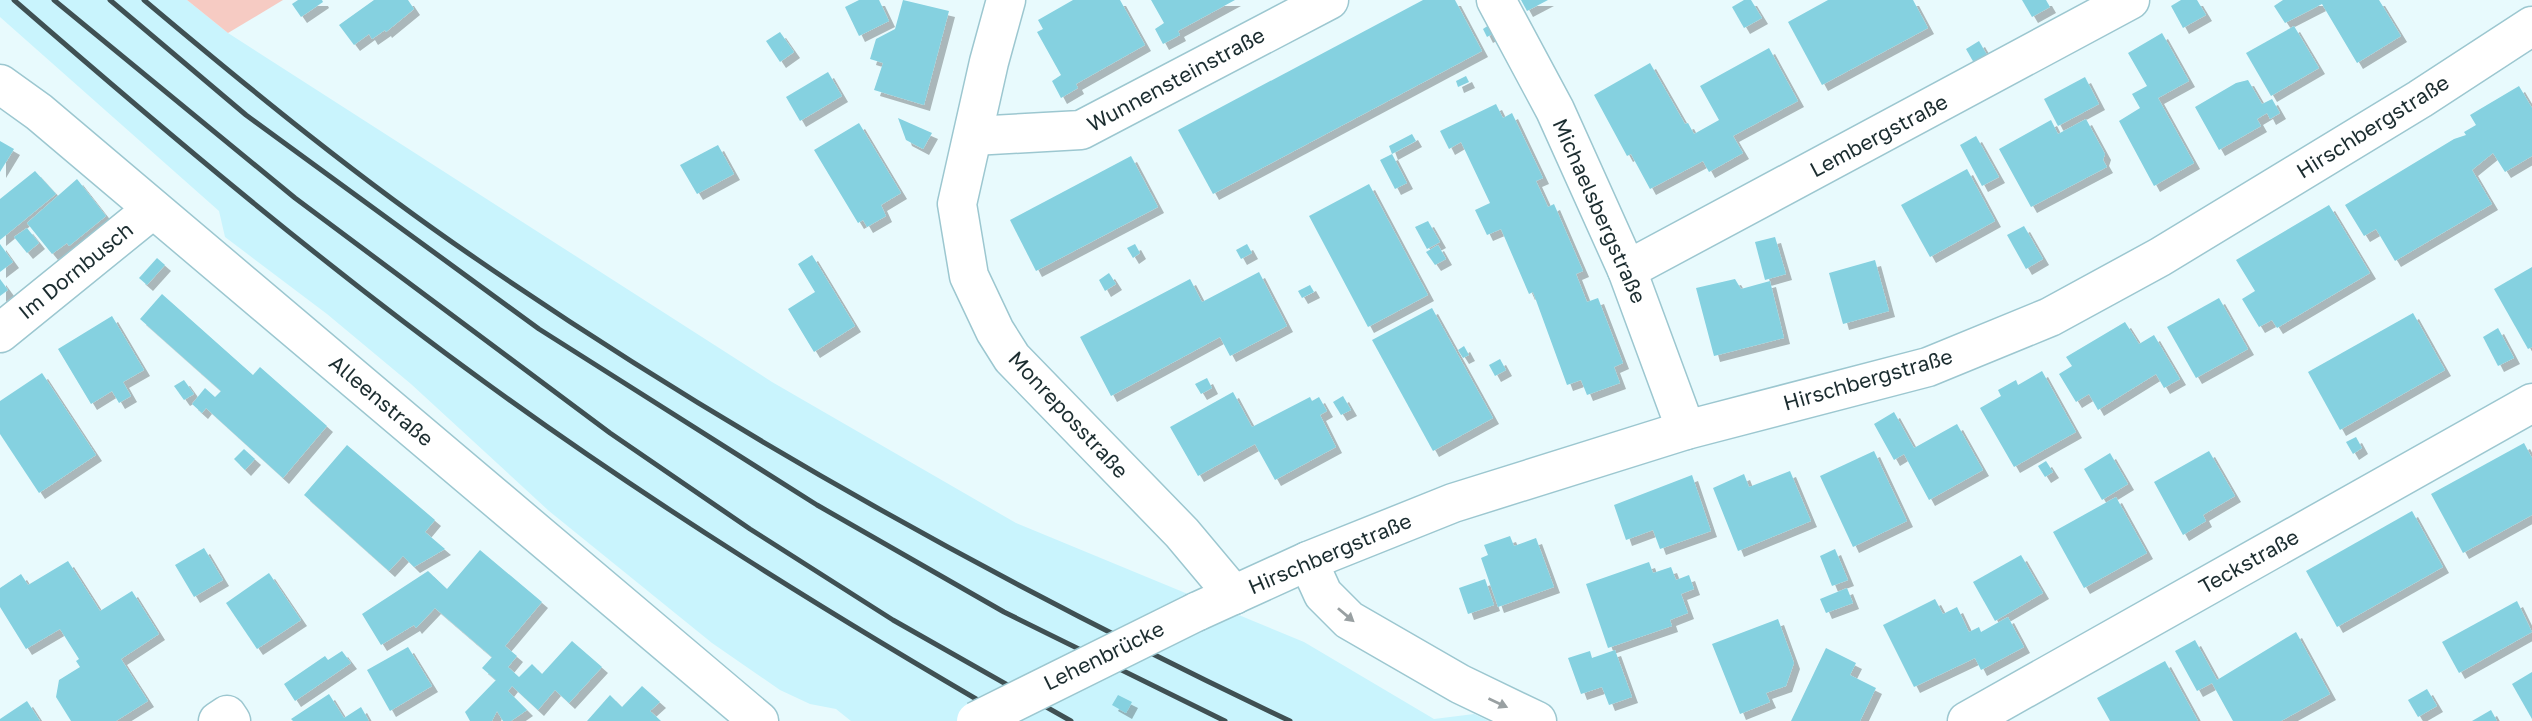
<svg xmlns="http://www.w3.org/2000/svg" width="2532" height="721" viewBox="0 0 2532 721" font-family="'Golos Text',sans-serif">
<defs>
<filter id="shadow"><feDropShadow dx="6" dy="6" stdDeviation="0" flood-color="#0004"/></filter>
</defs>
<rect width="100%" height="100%" fill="#e8fafd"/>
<path fill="#c9f4fd" d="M0,0H187L228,33L772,382L1016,523L1304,642L1434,719L1474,714L1489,721H851L836,709L810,704L780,690L712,643L549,511L411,384L327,314L225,237L219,211L0,17Z"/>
<path fill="#f6cbc3" d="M187,0H283L228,33Z"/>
<g fill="#85d1e0" filter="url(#shadow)">
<path d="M298,0H322L323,2L301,17L292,4Z"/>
<path d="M374,0H408L414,9L386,32L385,30L372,39L369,34L354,45L339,25Z"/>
<path d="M859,0H879L889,21L859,36L845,7Z"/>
<path d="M903,0L949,11L924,105L874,90L883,63L870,59L876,39L895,29Z"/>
<path d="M1073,0H1120L1145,45L1076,84L1078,88L1061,98L1052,81L1061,75L1037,32L1043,29L1038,20Z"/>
<path d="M1151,0H1235L1178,31L1180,35L1163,44L1155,29L1164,23Z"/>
<path d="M1423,0H1455L1482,51L1213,194L1178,130Z"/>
<path d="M1521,0H1548L1527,11Z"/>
<path d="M1744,0H1751L1762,18L1744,28L1732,7Z"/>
<path d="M1828,0H1913L1928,28L1822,85L1788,22Z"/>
<path d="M2022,0H2046L2050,7L2032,17Z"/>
<path d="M2181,0H2197L2206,15L2183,28L2171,6Z"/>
<path d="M2283,0H2379L2401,36L2357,63L2322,4L2285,23L2274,6Z"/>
<path d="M1489,25L1494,33L1487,37L1483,29Z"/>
<path d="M2294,26L2319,68L2271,96L2246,53Z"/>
<path d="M780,32L794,52L780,62L766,41Z"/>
<path d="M2162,33L2189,81L2158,98L2194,163L2154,186L2119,121L2140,108L2132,94L2147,86L2128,53Z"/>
<path d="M1979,41L1987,55L1974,63L1966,49Z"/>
<path d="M1769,48L1798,101L1733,136L1743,153L1709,172L1703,161L1650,189L1631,154L1627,156L1594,95L1650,63L1685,124L1688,123L1694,134L1719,120L1700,86Z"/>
<path d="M828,72L842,96L800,121L786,97Z"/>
<path d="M1466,76L1469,82L1458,87L1456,81Z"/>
<path d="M2085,77L2099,104L2058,126L2044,99Z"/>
<path d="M2248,80L2262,104L2272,99L2280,113L2270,119L2267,113L2257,119L2261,126L2219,150L2195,107L2236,83Z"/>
<path d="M2519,86L2532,108V156L2505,172L2493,153L2472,170L2492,204L2395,261L2376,229L2364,236L2345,205L2454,139L2466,135L2464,132L2476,125L2470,115Z"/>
<path d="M1496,104L1503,118L1512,113L1543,178L1536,181L1548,207L1554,204L1583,271L1576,274L1587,302L1598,298L1623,363L1614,367L1620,383L1587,395L1581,380L1567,385L1533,292L1529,294L1501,229L1487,235L1475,210L1490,203L1461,142L1449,149L1440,131Z"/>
<path d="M898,118L932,133L923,149L906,140Z"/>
<path d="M2086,119L2105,154L2103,160L2107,167L2031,207L1999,149L2051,120L2058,134Z"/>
<path d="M859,123L901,193L881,205L886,216L867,227L863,220L858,223L814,150Z"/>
<path d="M1412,134L1416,141L1392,154L1407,183L1395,189L1380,160L1392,154L1389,146Z"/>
<path d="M1976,136L1999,177L1982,186L1960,145Z"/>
<path d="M0,141L14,149L0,172Z"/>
<path d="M718,145L734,174L697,194L680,165Z"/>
<path d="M1131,156L1158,207L1036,271L1010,220Z"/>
<path d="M1967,169L1995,221L1930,257L1901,205Z"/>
<path d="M35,171L56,194L0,240V199Z"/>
<path d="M77,179L106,216L69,246L67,243L52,254L27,223Z"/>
<path d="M1369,184L1428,295L1368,327L1309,216Z"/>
<path d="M2329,205L2370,273L2277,328L2272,320L2259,327L2242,299L2255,291L2236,260Z"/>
<path d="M1428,221L1440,242L1427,249L1415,227Z"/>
<path d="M2024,226L2043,259L2026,269L2007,235Z"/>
<path d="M27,228L39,243L27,253L14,237Z"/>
<path d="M1775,237L1786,274L1765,280L1755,242Z"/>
<path d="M0,244L13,262L0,272Z"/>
<path d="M1135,244L1140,253L1133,258L1127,248Z"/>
<path d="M1247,244L1252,253L1241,259L1236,250Z"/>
<path d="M1438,245L1446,259L1435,265L1426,252Z"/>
<path d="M812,255L855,326L814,352L788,309L815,292L798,264Z"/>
<path d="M157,258L165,265L147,285L139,278Z"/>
<path d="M1875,260L1889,311L1843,324L1829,273Z"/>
<path d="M2532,267V347L2528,349L2494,289Z"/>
<path d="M1259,272L1287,326L1230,356L1220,337L1111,396L1080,337L1190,279L1202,302Z"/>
<path d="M1109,273L1116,284L1105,291L1099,280Z"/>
<path d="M0,279L8,290L0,296Z"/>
<path d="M1735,279L1741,289L1770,281L1784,338L1714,356L1696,288Z"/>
<path d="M1310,285L1314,292L1302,298L1298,291Z"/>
<path d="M162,294L253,375L260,367L327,426L283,478L206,408L202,413L192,404L205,388L215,397L221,391L140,319Z"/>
<path d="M2219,298L2248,349L2196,378L2167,327Z"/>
<path d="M1432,308L1493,418L1433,451L1372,340Z"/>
<path d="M2413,313L2445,370L2340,430L2308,372Z"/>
<path d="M112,316L144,370L123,382L131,396L119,403L112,391L91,404L58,349Z"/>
<path d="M2125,322L2139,344L2154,335L2180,379L2164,388L2156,374L2098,410L2089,394L2076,402L2059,374L2072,366L2066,357Z"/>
<path d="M2498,328L2514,358L2498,366L2483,337Z"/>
<path d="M1464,346L1469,355L1463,358L1458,350Z"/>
<path d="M1500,359L1506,370L1495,376L1489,365Z"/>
<path d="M2042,371L2076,432L2014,467L1980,408L2001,396L1998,390L2016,380L2018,385Z"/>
<path d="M42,373L96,455L39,493L0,434V401Z"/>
<path d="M1207,378L1212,388L1201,394L1195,384Z"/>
<path d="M184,380L194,394L184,400L174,386Z"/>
<path d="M1233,392L1252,427L1310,397L1312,401L1319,397L1327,411L1320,415L1336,447L1275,480L1255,444L1198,476L1170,427Z"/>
<path d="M1343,396L1351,410L1341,415L1333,402Z"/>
<path d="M1894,412L1914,448L1957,424L1983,470L1929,500L1904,454L1894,460L1874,424Z"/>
<path d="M2356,437L2362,448L2353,454L2346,442Z"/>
<path d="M2524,443L2532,458V515L2463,553L2431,494Z"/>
<path d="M347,445L435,520L425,532L445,549L414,567L403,556L389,571L304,495Z"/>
<path d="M244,449L255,459L245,470L234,459Z"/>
<path d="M1874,451L1907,521L1853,547L1820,476Z"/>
<path d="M2209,451L2235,496L2203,515L2206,521L2183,535L2154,482Z"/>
<path d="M2110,453L2128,484L2102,500L2084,469Z"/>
<path d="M2046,461L2053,472L2045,477L2038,466Z"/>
<path d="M1790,471L1811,521L1738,551L1713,488L1744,474L1749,487Z"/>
<path d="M1692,475L1711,531L1660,549L1653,530L1626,540L1614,505Z"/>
<path d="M2116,497L2147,553L2084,588L2053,532Z"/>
<path d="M2412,511L2443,567L2337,627L2306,571Z"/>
<path d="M1510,536L1514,546L1536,538L1554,587L1498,607L1481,558L1488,555L1484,545Z"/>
<path d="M204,548L223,580L194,597L175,565Z"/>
<path d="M1835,549L1848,580L1832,586L1820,556Z"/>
<path d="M480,550L542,602L505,646L517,656L508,667L519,677L532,664L542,674L572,641L602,667L569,703L555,690L538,710L512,686L508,691L527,710L511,721H503L497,711L492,721H470L465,712L496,680L482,668L492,657L435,608L416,628L414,625L381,645L362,614L428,571L447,589Z"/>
<path d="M2021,555L2043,593L1995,621L1973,582Z"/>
<path d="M68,561L100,611L132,591L159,634L121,659L148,701L116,721H71L56,697L59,680L80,667L76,661L79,659L60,629L26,649L0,607V588L21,574L28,585Z"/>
<path d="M1649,562L1653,573L1671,567L1676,580L1689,575L1694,589L1681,594L1688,613L1670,620L1672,626L1608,648L1586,584Z"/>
<path d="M269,573L301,620L257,649L226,603Z"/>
<path d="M1485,579L1494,605L1468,614L1459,588Z"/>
<path d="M1847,588L1853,603L1826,613L1820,599Z"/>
<path d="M1935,599L1943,614L1957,607L1969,632L1979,627L1981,632L2008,617L2024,647L1981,670L1975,658L1914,687L1883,625Z"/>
<path d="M2517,601L2532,632L2459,673L2442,642Z"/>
<path d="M1778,619L1794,663L1786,686L1766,693L1770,702L1740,714L1712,644Z"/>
<path d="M2296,632L2330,694L2281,721H2233L2212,683L2197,691L2175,651L2195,640L2217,680Z"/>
<path d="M408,647L432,686L390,711L367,670Z"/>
<path d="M1826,648L1856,663L1850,675L1876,688L1860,721H1791Z"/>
<path d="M1615,650L1632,697L1609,705L1602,687L1581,694L1568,658L1590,651L1592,658Z"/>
<path d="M342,651L351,663L295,701L284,684L325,656L328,660Z"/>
<path d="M2165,661L2198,721H2110L2097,698Z"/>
<path d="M2532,672V719L2512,684Z"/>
<path d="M642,686L660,702L650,711L661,721H587L610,695L622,707Z"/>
<path d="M2427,689L2437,706L2418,717L2408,700Z"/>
<path d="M329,694L344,718L361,707L369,721H293L291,719Z"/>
<path d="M1118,695L1132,702L1126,713L1112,705Z"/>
<path d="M27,701L40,721H0V719Z"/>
<path d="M2491,710L2497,721H2472Z"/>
</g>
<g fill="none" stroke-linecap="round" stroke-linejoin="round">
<g stroke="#9cc7d0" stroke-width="41">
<g id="minor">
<path d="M1006,0L989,62L957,204L969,276L995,331L1012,358L1182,533L1234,595"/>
<path d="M1496,0L1555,110L1627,270L1686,430"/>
<path d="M0,84L39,112L759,721"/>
<path d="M973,136L1081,130L1329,0"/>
<path d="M1627,270L2130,0"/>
<path d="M0,333L153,209"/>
<path d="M1308,561L1323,594L1349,620L1460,684L1537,721"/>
<path d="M1196,612L1308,561L1453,503L1686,430L1928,367L2050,317L2160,257L2420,99L2532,26"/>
<path d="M218,721L227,715L231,721"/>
<path d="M1967,721L2532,403"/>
</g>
</g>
<use href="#minor" stroke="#fff" stroke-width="38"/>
<g stroke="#3f5053" stroke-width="5">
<path d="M14,0C167,133 322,264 486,383C655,506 833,616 1014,721"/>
<path d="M54,0L295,198L610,433L750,529L893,620L1071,721"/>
<path d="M110,0L246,115L539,329L817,505L1004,612L1225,721"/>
<path d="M144,0C252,91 362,181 478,260C735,437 1008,587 1290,721"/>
</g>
<g stroke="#9cc7d0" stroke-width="41" stroke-linecap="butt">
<path id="minor-bridge" d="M976,721L1196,612"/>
</g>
<use href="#minor-bridge" stroke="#fff" stroke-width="38"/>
</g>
<defs><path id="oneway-solid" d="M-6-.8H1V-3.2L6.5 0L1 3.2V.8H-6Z" transform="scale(1.75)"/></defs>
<g fill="#99a0a2">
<use href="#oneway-solid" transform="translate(1346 615) rotate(40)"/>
<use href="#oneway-solid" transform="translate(1498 703) rotate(25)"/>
</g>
<g text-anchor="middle" stroke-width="7" stroke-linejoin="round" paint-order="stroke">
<g font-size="21" fill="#1c2d30" stroke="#fff">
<text transform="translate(1176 80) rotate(-28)" y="7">Wunnensteinstraße</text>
<text transform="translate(2373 127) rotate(-32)" y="7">Hirschbergstraße</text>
<text transform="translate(1879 136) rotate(-28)" y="7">Lembergstraße</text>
<text transform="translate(1599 211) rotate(66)" y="7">Michaelsbergstraße</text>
<text transform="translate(76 271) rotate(-39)" y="7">Im Dornbusch</text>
<text transform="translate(1868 380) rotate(-16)" y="7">Hirschbergstraße</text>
<text transform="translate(381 401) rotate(40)" y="7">Alleenstraße</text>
<text transform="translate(1068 415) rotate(47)" y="7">Monreposstraße</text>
<text transform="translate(1330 554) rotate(-23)" y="7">Hirschbergstraße</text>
<text transform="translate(2249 562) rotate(-29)" y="7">Teckstraße</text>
<text transform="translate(1104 656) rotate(-26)" y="7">Lehenbrücke</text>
</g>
</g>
</svg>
